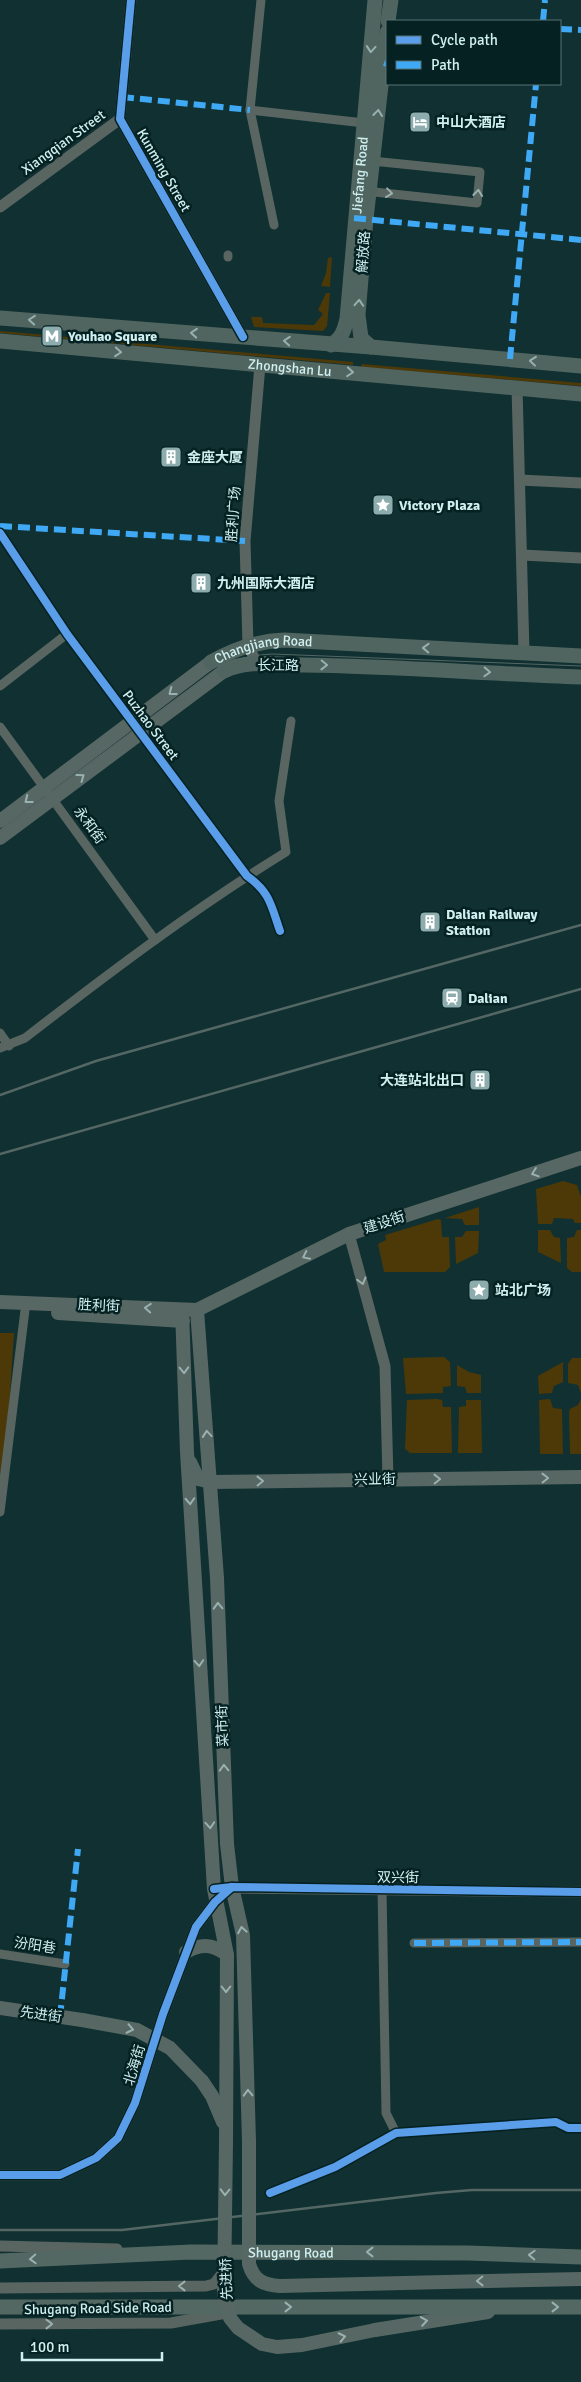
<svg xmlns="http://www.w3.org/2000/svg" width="581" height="2382" viewBox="0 0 581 2382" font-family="Signika,'Noto Sans SC',sans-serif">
<rect width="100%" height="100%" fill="#103031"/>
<g fill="#4d3907">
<path d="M332,257L330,287L321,286L326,273L328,258Z"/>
<path d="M326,293H330L327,326L323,331L254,327L251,317H262L263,323L314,325L323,314L318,310Z"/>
<path d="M0,331L353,362V365L0,333Z"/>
<path d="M362,364L581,383V386L361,367Z"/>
<path d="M563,1181L577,1185L581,1197V1223H575L573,1219L554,1218L552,1224H538L536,1189Z"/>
<path d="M479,1207V1225H465L462,1219L445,1218Z"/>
<path d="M438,1219L441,1220L442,1237H449L450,1267L445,1272H384L378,1244L386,1240L385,1235Z"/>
<path d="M538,1230H550L554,1237L560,1238L561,1263L538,1252Z"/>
<path d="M577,1230H581V1272H572L567,1268V1238L574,1237Z"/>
<path d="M466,1231H479L478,1253L456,1264L455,1237H462Z"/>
<path d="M0,1333H14L5,1469L0,1512Z"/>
<path d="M444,1357L450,1362L451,1386L443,1387V1393L406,1394L403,1358Z"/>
<path d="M572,1358H581V1393L578,1385L568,1383V1364Z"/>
<path d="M563,1362V1382L554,1386L552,1393L539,1394L538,1376Z"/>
<path d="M457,1365L469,1372L481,1375V1393H467L465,1387L457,1386Z"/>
<path d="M437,1399L442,1400L443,1407H451L452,1453H410L405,1449L407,1400Z"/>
<path d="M550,1399L553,1408L562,1409L563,1454H540L539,1400Z"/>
<path d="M581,1399V1454H570L569,1412L570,1409L578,1405Z"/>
<path d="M466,1400H481L482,1453H458L459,1407L466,1406Z"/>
</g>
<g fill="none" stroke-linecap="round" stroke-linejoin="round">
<g stroke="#596561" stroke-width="9">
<path d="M261,0L250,110L274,225"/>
<path d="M250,110L364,123"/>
<path d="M365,191L477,203L480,172L372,161"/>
<path d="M228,255V257"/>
<path d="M0,533L67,634L247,876C270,892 271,905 280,931"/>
<path d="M0,686L67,634"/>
<path d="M0,727L155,940"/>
<path d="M0,1033L9,1046"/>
<path d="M0,1048L25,1038C109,973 195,908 286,852L279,801L291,721"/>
<path d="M0,1512L26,1302"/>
<path d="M382,1889L386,2113L396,2133"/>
<path d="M414,1943L581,1942"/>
<path d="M0,1954L65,1964"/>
<path d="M270,2193L335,2167L396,2133L556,2122L568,2128H581"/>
</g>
<g stroke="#596561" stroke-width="11">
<path d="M131,0L120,119L243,337"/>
<path d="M0,207L120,119"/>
<path d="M517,387L524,653"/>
<path d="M520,480L581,483"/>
<path d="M522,555L581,558"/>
<path d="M257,664L248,645L245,541L260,365"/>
<path d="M349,1234L385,1366L388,1479"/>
<path d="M225,1888L581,1892"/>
<path d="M0,2175H60L96,2158L118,2138L135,2103L163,2014L196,1927L215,1902L232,1887"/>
<path d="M0,2246L117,2249"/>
<path d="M0,2288L206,2286L214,2284L224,2271"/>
<path d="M0,2324L171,2323L232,2312"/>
</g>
<g stroke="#576763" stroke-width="14">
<path d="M0,821L211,662"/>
<path d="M0,838L224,671"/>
<path d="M0,1302L197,1310L349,1234L581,1158"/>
<path d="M182,1310L187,1452L214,1889L227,1955L226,2143"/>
<path d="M197,1310L217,1578L227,1844L232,1887L243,1935L249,2141"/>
<path d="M58,1313L183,1321"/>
<path d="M190,1462L198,1479L211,1482L581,1477"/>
<path d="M186,1952C201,1943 214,1944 227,1955"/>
<path d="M0,2008L82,2020"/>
<path d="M202,2081L212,2096L223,2122"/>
<path d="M445,2282L581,2279"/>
<path d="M375,2330L488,2312"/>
</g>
<g stroke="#516560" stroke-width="15">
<path d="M388,21L391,0"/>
<path d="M0,318L371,347L581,366"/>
<path id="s1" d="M0,341L581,394"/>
<path id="s2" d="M331,345C342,338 344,331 347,319L375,0"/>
<path d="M371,347L361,338L358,315L366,219L387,32"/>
<path id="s3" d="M211,662C234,649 257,641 284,640L581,656"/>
<path d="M224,671C248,659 278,665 303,665C396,666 488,674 581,677"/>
</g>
<g stroke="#546863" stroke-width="15">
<path id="s4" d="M0,2261L191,2252L468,2253L581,2257"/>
<path d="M0,2307H581"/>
</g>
<path stroke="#546765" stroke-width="1" d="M0,832L213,672C231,659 251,655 273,654L581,666"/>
<g stroke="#546765" stroke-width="2.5">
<path d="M0,1095L96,1061L581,925"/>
<path d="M0,1154L581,989"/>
<path d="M0,2230H122L436,2193L472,2190H581"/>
</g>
<g stroke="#576763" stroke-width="14">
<path d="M82,2020L137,2030L170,2048L202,2081"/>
<path d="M249,2141V2264C254,2281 264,2285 280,2286L445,2282"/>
<path d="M226,2143L224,2292L230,2318L238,2328L262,2344L277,2347L302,2345L375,2330"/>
</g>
<g stroke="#3fa9f5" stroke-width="6" stroke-dasharray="12 6" stroke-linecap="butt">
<path d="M543,21L545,0"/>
<path d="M560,29L581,30"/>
<path d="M384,63L387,64"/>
<path d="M122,97L250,110"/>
<path d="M354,218L581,240"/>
<path d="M510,359L536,84"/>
<path d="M0,526L245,541"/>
<path d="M414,1943L581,1942"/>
<path d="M60,2017L78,1849"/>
</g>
<g stroke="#052122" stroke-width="11">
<g id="cycleway">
<path d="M131,0L120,119L243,337"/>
<path d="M0,533L67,634L247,876C270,892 271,905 280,931"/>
<path d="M214,1889L232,1887L581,1892"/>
<path d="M0,2175H60L96,2158L118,2138L135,2103L163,2014L196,1927L215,1902L232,1887"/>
<path d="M270,2193L335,2167L396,2133L556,2122L568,2128H581"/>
</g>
</g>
<use href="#cycleway" stroke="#5a9eea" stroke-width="8"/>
</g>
<defs><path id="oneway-chevron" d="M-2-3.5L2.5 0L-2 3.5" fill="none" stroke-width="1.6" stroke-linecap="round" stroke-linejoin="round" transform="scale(1.25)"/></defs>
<g stroke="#96b1af">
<use href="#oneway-chevron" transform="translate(371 49) rotate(95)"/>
<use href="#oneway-chevron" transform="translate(378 113) rotate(-83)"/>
<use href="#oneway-chevron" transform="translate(359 303) rotate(-86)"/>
<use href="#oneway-chevron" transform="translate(32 320) rotate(-175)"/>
<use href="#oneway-chevron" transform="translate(194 333) rotate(-175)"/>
<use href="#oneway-chevron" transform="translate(287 341) rotate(-176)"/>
<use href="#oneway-chevron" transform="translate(118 352) rotate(5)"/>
<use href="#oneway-chevron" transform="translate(533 361) rotate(-174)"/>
<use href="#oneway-chevron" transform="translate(350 372) rotate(5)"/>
<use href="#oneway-chevron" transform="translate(426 648) rotate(-178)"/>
<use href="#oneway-chevron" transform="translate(324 665) rotate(1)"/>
<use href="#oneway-chevron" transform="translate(487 672) rotate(3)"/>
</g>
<g stroke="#9ab1b0">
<use href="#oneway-chevron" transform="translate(389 193) rotate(7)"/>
<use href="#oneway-chevron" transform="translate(478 193) rotate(-84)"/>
<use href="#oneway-chevron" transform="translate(362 1281) rotate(75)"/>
<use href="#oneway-chevron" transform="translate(182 2286) rotate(180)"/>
<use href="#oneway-chevron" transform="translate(49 2324)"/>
</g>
<g stroke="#99b2b1">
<use href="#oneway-chevron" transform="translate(172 692) rotate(143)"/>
<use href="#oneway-chevron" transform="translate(81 777) rotate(-36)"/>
<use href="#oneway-chevron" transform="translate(28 800) rotate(142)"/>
<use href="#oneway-chevron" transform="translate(535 1173) rotate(161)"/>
<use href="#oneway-chevron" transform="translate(306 1256) rotate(154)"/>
<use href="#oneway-chevron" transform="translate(148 1308) rotate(-176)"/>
<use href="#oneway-chevron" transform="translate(184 1370) rotate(88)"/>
<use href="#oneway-chevron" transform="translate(207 1434) rotate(-95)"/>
<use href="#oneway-chevron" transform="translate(545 1478) rotate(-1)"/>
<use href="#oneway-chevron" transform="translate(437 1479) rotate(-1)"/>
<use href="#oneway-chevron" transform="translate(260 1481) rotate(-1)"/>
<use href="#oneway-chevron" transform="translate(190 1501) rotate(87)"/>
<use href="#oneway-chevron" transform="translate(218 1606) rotate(-92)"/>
<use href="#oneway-chevron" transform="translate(199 1663) rotate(86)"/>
<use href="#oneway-chevron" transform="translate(224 1768) rotate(-92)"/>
<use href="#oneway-chevron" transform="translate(210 1825) rotate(86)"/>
<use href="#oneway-chevron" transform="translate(242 1930) rotate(-100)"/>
<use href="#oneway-chevron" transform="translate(226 1989) rotate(90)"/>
<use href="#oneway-chevron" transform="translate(130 2029) rotate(12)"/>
<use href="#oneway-chevron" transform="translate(248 2093) rotate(-92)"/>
<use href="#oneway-chevron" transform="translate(225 2192) rotate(91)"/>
<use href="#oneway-chevron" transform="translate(480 2281) rotate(179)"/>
<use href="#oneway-chevron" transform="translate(424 2321) rotate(-9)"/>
<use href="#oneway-chevron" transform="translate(342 2337) rotate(-12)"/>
</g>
<g stroke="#98b2b1">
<use href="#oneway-chevron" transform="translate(370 2252) rotate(-180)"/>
<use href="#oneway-chevron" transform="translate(532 2255) rotate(-178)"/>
<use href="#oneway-chevron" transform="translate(33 2259) rotate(177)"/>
<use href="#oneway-chevron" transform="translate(288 2307)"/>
<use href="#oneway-chevron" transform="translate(555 2307)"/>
</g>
<defs>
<g id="hotel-square" transform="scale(1.125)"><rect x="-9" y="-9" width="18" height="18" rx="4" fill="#8cacad" stroke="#052122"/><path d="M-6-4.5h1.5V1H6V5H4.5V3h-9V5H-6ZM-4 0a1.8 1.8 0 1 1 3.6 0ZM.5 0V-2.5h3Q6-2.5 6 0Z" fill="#fff"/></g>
<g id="metro-square" transform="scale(1.125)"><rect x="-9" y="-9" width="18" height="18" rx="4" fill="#8cacad" stroke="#052122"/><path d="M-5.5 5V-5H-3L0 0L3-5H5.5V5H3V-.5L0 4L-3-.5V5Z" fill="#fff"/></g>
<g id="building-square" transform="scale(1.125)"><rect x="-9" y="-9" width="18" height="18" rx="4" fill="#8cacad" stroke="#052122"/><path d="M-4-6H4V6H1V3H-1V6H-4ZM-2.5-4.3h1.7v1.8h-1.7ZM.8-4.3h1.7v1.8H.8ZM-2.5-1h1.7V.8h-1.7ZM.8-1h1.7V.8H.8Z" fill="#fff"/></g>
<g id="sight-square" transform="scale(1.125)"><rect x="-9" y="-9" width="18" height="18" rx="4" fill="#8cacad" stroke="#052122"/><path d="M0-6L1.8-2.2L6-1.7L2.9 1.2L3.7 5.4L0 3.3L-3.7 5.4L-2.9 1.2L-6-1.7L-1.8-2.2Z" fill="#fff"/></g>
<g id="station-square" transform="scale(1.125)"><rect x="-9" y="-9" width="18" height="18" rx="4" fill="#8cacad" stroke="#052122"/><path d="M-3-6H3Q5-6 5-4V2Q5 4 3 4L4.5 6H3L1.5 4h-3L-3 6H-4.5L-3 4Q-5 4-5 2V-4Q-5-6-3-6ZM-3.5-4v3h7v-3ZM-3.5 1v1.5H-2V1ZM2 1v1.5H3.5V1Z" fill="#fff"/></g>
</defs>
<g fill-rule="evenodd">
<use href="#hotel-square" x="420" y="122"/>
<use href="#metro-square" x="52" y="336"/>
<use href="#building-square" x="171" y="457"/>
<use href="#sight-square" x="383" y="505"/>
<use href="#building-square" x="201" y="583"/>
<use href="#building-square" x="430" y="922"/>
<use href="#station-square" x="452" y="998"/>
<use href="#building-square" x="480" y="1080"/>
<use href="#sight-square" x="479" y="1290"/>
</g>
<g text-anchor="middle" stroke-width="5" stroke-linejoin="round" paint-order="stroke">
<g font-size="14" font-weight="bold" fill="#cfeff0" stroke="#052122" text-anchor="start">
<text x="436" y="127">中山大酒店</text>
<text x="68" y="341">Youhao Square</text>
<text x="187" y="462">金座大厦</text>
<text x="399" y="510">Victory Plaza</text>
<text x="217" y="588">九州国际大酒店</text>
<text x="446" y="919">Dalian Railway<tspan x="446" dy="16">Station</tspan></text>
<text x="468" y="1003">Dalian</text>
<text x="464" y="1085" text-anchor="end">大连站北出口</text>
<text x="495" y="1295">站北广场</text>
</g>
<g font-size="14" fill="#cfeff0" stroke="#052122">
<text transform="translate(63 142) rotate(-36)" y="5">Xiangqian Street</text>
<text transform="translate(164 170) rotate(60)" y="5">Kunming Street</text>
<text dy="5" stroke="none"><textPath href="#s2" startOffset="176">Jiefang Road</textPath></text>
<text transform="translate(363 252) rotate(-86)" y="5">解放路</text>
<text dy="5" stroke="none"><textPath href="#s1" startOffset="291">Zhongshan Lu</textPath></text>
<text transform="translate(233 514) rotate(-86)" y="5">胜利广场</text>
<text dy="5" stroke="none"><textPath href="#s3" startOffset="55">Changjiang Road</textPath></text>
<text x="278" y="670">长江路</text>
<text transform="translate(151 725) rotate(53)" y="5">Puzhao Street</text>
<text transform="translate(90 825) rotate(54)" y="5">永和街</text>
<text transform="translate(384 1222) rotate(-18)" y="5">建设街</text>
<text transform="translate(99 1305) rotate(3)" y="5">胜利街</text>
<text transform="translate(375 1479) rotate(-1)" y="5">兴业街</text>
<text transform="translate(222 1726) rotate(-92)" y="5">菜市街</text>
<text transform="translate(398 1877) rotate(1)" y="5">双兴街</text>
<text transform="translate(35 1945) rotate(9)" y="5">汾阳巷</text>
<text transform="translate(41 2014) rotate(8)" y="5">先进街</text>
<text transform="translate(134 2065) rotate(-73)" y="5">北海街</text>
<text dy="5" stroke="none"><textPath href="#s4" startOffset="291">Shugang Road</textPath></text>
<text transform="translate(226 2279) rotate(-93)" y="5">先进桥</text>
<text transform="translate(98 2308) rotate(-1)" y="5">Shugang Road Side Road</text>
</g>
</g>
<rect x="386" y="20" width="175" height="65" fill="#052122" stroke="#567374"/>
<rect x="396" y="36" width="25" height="8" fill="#5a9eea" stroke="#567374"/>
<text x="431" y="45" font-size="15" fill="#cfeff0">Cycle path</text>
<rect x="396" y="61" width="25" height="8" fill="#3fa9f5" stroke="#567374"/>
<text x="431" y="70" font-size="15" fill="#cfeff0">Path</text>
<path d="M22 2352v8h140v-8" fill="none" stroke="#cfeff0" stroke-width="2.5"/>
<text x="30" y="2352" font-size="15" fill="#cfeff0" stroke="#052122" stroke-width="4" paint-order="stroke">100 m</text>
</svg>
